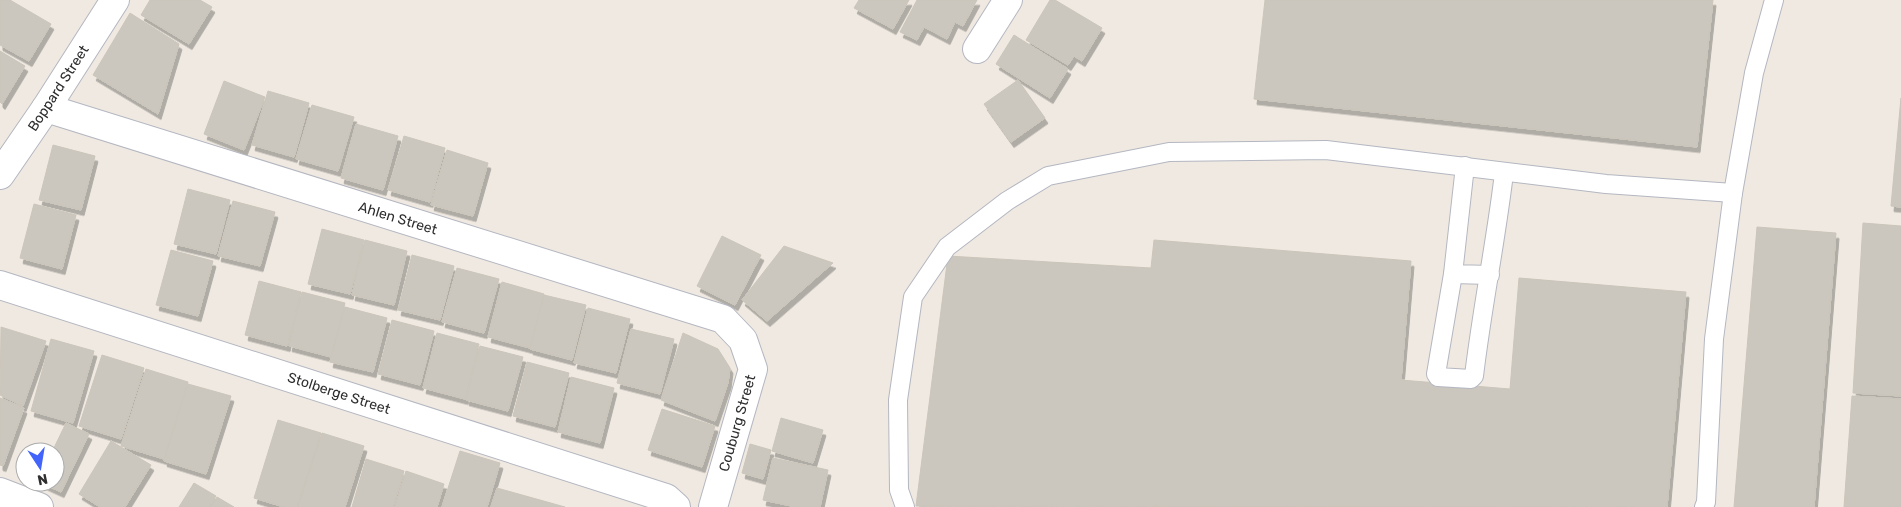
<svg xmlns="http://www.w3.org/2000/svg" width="1901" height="507" viewBox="0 0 1901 507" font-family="Rubik,sans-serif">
<defs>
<filter id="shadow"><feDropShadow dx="3" dy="5.5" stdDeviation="0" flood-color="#0004"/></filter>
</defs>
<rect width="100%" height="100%" fill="#efe9e1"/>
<g fill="#cbc7bf" stroke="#cbc5ba" filter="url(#shadow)">
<path d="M0,0H10L51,24L29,61L0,45Z"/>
<path d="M150,0H200L212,7L189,44L141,15Z"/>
<path d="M859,0H909L893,29L854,8Z"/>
<path d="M917,0H977L963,26L955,22L947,39L924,27L917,40L900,32Z"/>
<path d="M1050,0H1055L1102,28L1082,61L1074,56L1068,65L1026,40Z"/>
<path d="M1265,0H1713L1697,147L1254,99Z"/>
<path d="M130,13L179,44L158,114L93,75Z"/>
<path d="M1014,35L1068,69L1050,98L996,64Z"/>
<path d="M0,51L25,66L2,104L0,102Z"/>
<path d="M1018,80L1045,118L1011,142L984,104Z"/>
<path d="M224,81L265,97L244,150L204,134Z"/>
<path d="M268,91L309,103L294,157L252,145Z"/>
<path d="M1901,98V207L1891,206Z"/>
<path d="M312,105L354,117L338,171L296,159Z"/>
<path d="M356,124L398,136L383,190L341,178Z"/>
<path d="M404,136L445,148L430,202L388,190Z"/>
<path d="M53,145L95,156L81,210L39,200Z"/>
<path d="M447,150L488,163L473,216L431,205Z"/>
<path d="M188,189L230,200L216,254L174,244Z"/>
<path d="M233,201L275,212L260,266L218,256Z"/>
<path d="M34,204L76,215L62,269L20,258Z"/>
<path d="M1863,223L1901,226V396L1853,393Z"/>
<path d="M1757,227L1836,233L1814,507H1734Z"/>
<path d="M322,229L364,240L350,294L308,284Z"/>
<path d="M722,236L761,255L735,305L697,286Z"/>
<path d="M365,240L407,251L394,305L352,295Z"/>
<path d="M1154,240L1411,261L1401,380L1510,389L1519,278L1686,292L1667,507L916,506L948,256L1151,268Z"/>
<path d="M784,246L833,263L767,321L742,300Z"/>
<path d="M171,250L213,261L198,316L156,305Z"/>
<path d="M412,255L454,266L440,320L398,310Z"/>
<path d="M457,268L499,279L484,333L442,322Z"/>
<path d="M259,281L301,292L287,346L245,335Z"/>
<path d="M502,282L544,294L530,348L488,337Z"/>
<path d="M302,292L345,303L331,357L289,346Z"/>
<path d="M544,295L586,305L572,360L530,349Z"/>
<path d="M345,307L387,318L373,372L330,362Z"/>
<path d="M588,308L630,319L616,373L574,363Z"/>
<path d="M392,320L434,331L420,385L378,374Z"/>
<path d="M1,327L46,341L23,406L0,395Z"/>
<path d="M631,329L674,339L660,394L617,383Z"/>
<path d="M437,333L479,344L465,399L423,388Z"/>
<path d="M683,333L718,349L730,368L728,383L715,421L661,400Z"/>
<path d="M51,339L94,351L73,423L31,411Z"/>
<path d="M480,346L523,357L508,411L466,400Z"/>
<path d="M102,355L144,368L121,439L79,426Z"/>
<path d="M527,362L569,373L555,427L513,416Z"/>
<path d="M146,369L188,382L164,459L121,446Z"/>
<path d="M571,377L614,388L600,443L558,432Z"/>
<path d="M188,384L231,396L206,474L164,461Z"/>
<path d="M1852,396L1901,399V507H1844Z"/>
<path d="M0,398L24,408L3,466L0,465Z"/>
<path d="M662,409L715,426L702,467L648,450Z"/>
<path d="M781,418L823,430L813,463L772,451Z"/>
<path d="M278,420L321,433L297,507H284L254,498Z"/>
<path d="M66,423L89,434L61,492L39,482H55V452H52Z"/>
<path d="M322,433L364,446L345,507H298Z"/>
<path d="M111,441L151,465L125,507H100L79,494Z"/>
<path d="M750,444L771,450L763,479L742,473Z"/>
<path d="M460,451L500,463L487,507H442Z"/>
<path d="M773,458L828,470L820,507H796L763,500Z"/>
<path d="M366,459L404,471L393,507H352Z"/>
<path d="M406,471L444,484L437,507H395Z"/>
<path d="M194,483L216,496L209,507H179Z"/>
<path d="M497,488L565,507H491Z"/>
<path d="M217,497L234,507H211Z"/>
</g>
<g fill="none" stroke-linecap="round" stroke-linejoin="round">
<g stroke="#b4b7c1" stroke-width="20">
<g id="lane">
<path d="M1465,166L1453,274L1490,275"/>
<path d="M1453,274L1436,374L1438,377L1471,379L1474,376C1482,308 1496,241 1504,173"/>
<path d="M905,507L899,490L898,400L913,297L947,247L1007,201L1048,176L1169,152L1326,150L1606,184L1733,193"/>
<path d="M1704,507L1706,502L1714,339L1733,193L1754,73L1774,0"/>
</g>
</g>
<g stroke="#b4b7c1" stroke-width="30">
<g id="street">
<path d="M977,49L1008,0"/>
<path d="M46,108L723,319L743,340L753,369L713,507"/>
<path d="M0,175L46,108L115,0"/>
<path d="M0,285L666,498L676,507"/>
<path d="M0,492L39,507"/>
</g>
</g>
<use href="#lane" stroke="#fff" stroke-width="18"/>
<use href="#street" stroke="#fff" stroke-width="28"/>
</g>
<g text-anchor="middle" stroke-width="4" stroke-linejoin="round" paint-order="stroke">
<g font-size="14" fill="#2e2e2e" stroke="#fff">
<text transform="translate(58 88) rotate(-57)" y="5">Boppard Street</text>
<text transform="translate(398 218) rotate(17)" y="5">Ahlen Street</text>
<text transform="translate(339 393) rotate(18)" y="5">Stolberge Street</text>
<text transform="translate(737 423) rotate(-74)" y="5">Couburg Street</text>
</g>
</g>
<g transform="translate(40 467) rotate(168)"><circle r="24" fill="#ffffff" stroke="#ababab"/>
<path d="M0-4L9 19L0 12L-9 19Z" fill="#4264fb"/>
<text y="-8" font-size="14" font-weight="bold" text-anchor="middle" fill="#2e2e2e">N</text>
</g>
</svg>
